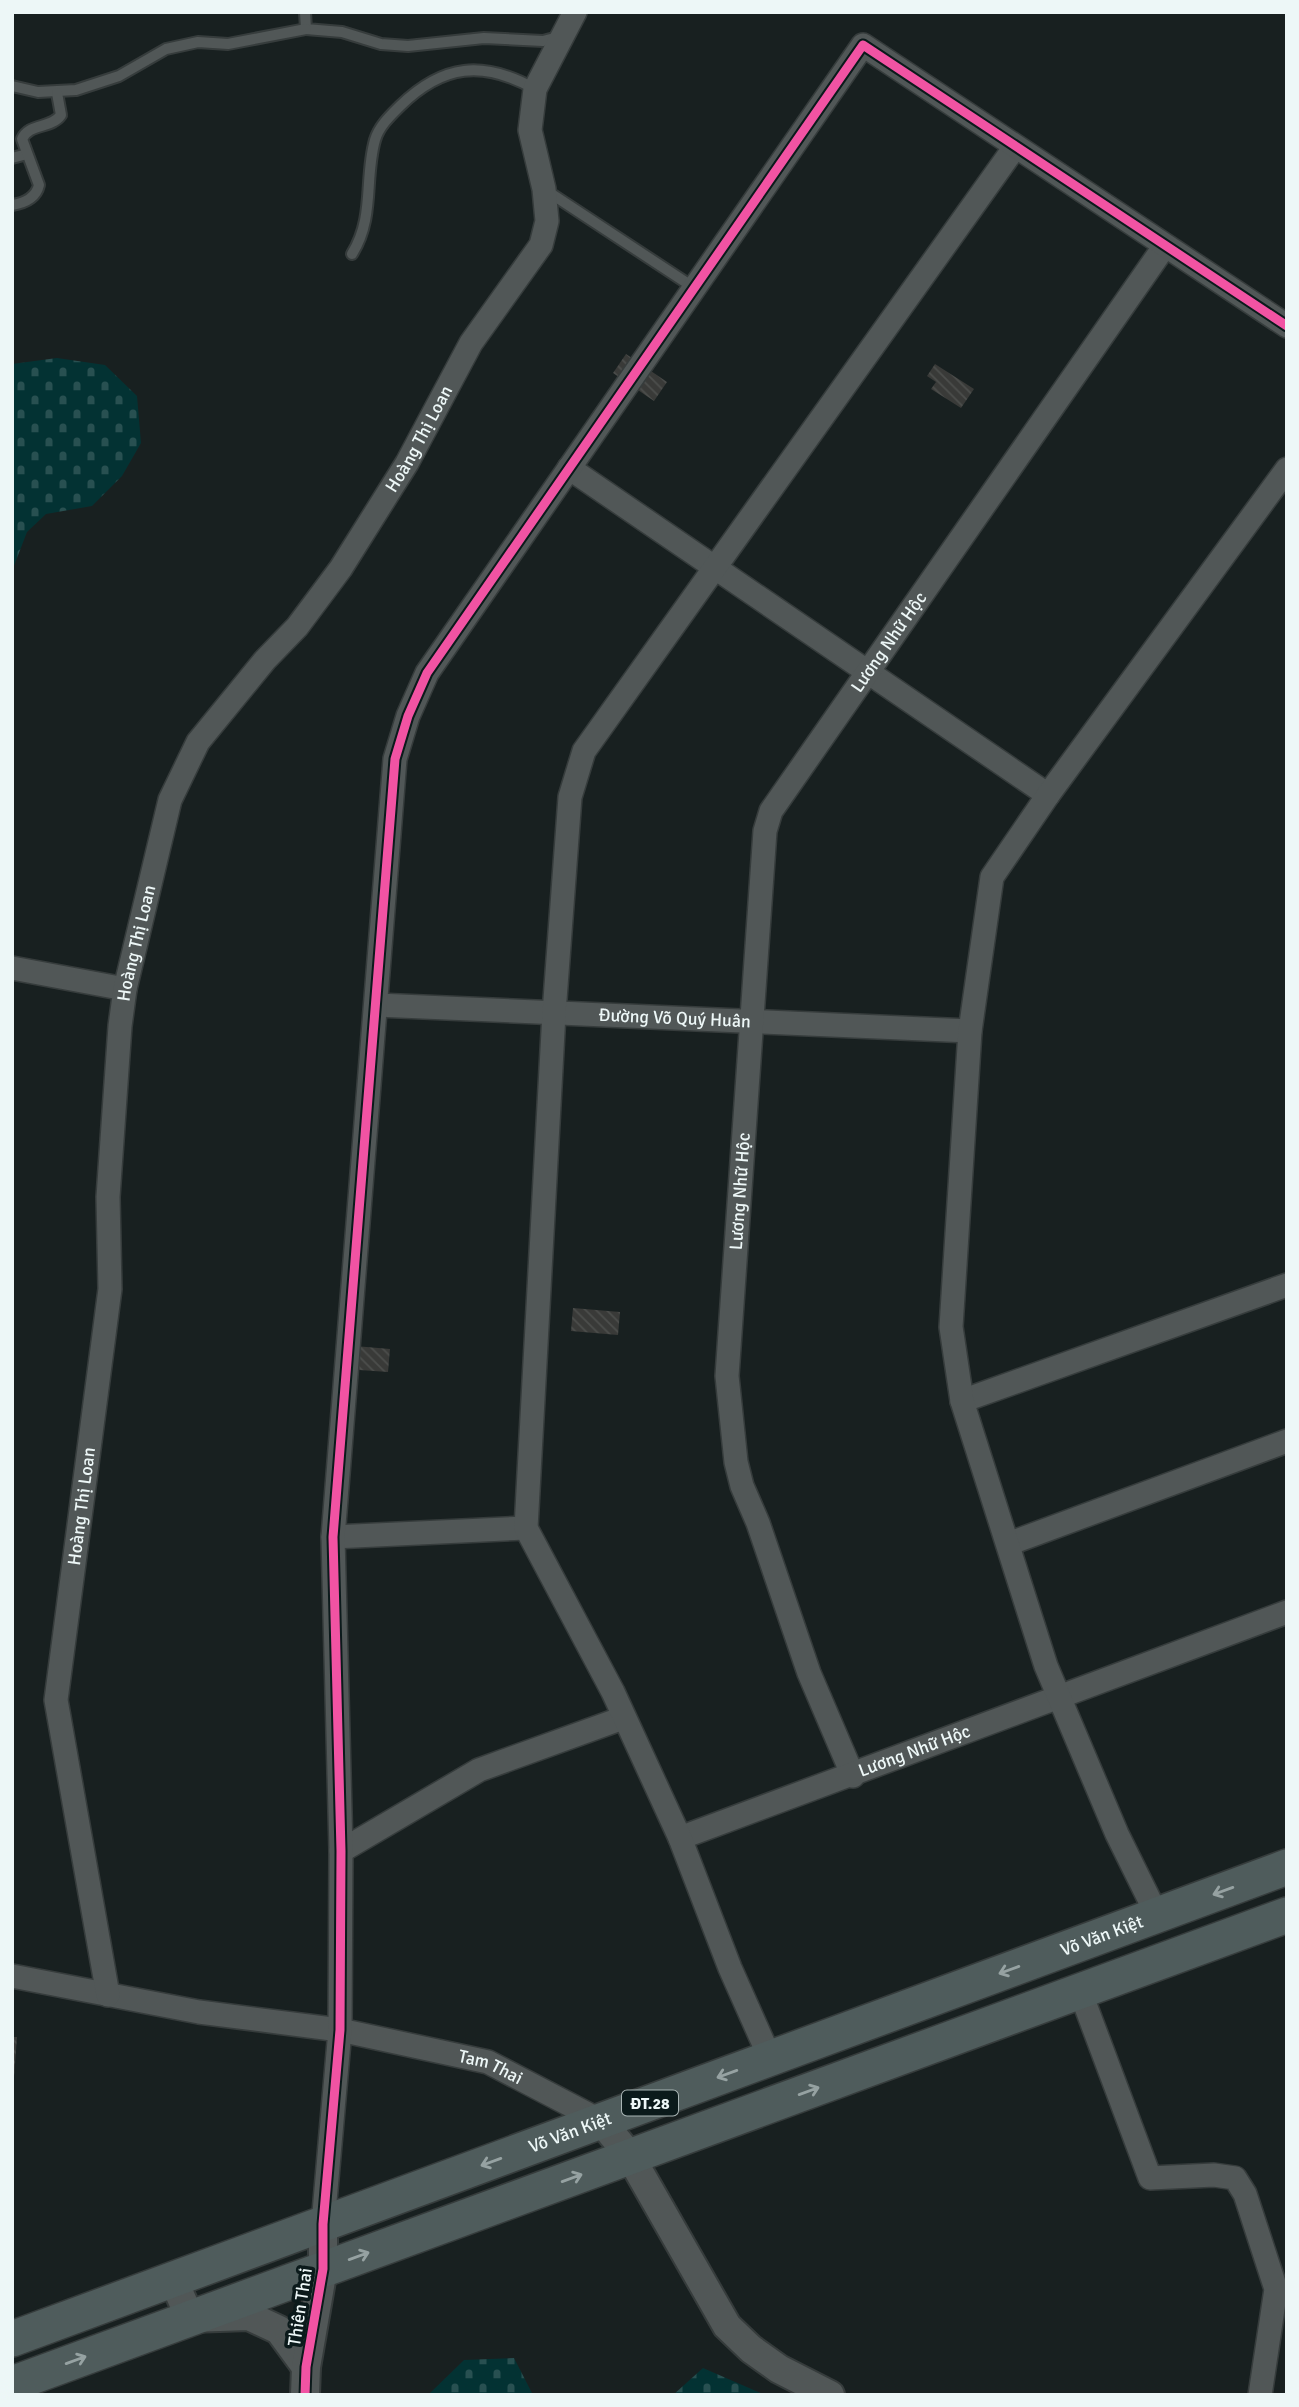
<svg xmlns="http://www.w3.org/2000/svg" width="1299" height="2407" viewBox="0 0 1299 2407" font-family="Signika,sans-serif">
<defs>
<pattern id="cemetery-stones" width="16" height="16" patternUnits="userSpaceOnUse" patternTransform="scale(1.75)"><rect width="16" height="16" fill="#033233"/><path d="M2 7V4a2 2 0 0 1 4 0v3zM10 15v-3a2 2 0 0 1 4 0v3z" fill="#285051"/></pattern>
<pattern id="building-back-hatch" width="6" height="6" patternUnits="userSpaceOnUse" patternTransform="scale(1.75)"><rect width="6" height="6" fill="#393a38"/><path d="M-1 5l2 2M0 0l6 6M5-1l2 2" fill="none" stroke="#4c4e4c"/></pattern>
</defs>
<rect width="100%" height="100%" fill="#182020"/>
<g fill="url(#cemetery-stones)">
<path d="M57,358L105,365L137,396L141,443L122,476L92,506L46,514L27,532L12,571V364Z"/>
<path d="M514,2358L533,2395H428L464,2360Z"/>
<path d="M703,2368L765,2395H673Z"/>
</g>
<g fill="url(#building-back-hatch)">
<path d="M626,354L667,382L654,401L613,373Z"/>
<path d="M935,364L974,389L961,408L931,389L936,382L927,376Z"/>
<path d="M573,1308L620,1312L618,1335L571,1331Z"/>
<path d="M343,1345L390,1349L388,1372L345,1369Z"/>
<path d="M12,2037H17L14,2077H12Z"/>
</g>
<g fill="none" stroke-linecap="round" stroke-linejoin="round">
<g stroke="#363c3c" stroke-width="14">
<g id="service">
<path d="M305,12L306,29L342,32L381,44L408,46L484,38L543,41L558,37"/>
<path d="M12,86L38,92L76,90L119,76L166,49L198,42L228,44L306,29"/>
<path d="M12,158L27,154"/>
<path d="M547,191L696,289"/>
<path d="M12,205C25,203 36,198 39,185L22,139C29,123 51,129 61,115L57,93"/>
<path d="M352,254C375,217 364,179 375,140C379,126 391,115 400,106C443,64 483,60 535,89"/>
</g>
</g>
<g stroke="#363c3c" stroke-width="26">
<g id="minor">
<path d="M569,468L1048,795"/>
<path d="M12,968L125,989"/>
<path id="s1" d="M377,1005L970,1031"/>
<path d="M962,1401L1287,1285"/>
<path d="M333,1537L526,1528"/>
<path d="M1008,1544L1287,1441"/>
<path id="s2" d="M853,1776L809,1673L758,1523L742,1486L736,1462L727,1376L765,831L771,811L1164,247"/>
<path id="s3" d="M680,1838L1287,1612"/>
<path d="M341,1851L479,1770L623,1718"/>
<path d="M1157,1915L1117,1834L1046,1666L962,1401L951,1327L970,1031L992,877L1048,795L1287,469"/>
<path id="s4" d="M12,1976L199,2012L340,2030L488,2062L601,2121"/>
<path d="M1080,1991L1150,2178L1214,2175L1235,2178L1245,2194L1276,2289L1260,2395"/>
<path id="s5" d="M108,1995L56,1700L110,1289L108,1197L120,1026L125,989L170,800L198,742L265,660L297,627L341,568L407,463L471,343L541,245L547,221L544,189L530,130L535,89L575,12"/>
<path d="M770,2058L730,1968L680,1838L613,1692L526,1528L554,1013L570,797L584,751L1015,147"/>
<path d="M323,2224L340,2030L341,1851L333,1537L395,759L408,716L427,673L863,45L1287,326"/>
</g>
</g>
<g stroke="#363c3c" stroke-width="32">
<g id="tertiary">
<path d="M601,2121L630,2156L727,2326L751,2349L779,2369L830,2395"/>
<path d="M173,2279L190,2318L249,2316L279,2330L306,2367"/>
<path d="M305,2395L306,2367L323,2269V2224"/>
</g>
</g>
<g stroke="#363c3c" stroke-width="38">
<g id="primary">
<path id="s6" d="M12,2339L1287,1867"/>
<path d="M12,2384L1287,1915"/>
</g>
</g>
<use href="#service" stroke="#515757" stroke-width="10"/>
<use href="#minor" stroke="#515757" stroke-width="23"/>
<use href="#tertiary" stroke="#515757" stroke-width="28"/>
<use href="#primary" stroke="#4f5c5c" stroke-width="35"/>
<g stroke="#0b1a1b" stroke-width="13">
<path id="cycleway" d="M305,2395L306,2367L323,2269V2224L340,2030L341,1851L333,1537L395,759L408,716L427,673L863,45L1287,326"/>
</g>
<use href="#cycleway" stroke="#f153a3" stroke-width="9"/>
</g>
<defs><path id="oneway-shaft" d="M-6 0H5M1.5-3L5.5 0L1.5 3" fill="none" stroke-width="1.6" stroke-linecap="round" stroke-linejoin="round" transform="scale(1.75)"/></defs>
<g stroke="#96a2a2">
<use href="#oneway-shaft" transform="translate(1223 1891) rotate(160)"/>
<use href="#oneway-shaft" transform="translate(1009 1970) rotate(160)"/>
<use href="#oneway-shaft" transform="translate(727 2074) rotate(160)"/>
<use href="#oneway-shaft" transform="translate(809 2091) rotate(-20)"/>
<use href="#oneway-shaft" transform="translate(491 2162) rotate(160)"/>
<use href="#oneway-shaft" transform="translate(572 2178) rotate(-20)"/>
<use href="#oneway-shaft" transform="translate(359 2256) rotate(-20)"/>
<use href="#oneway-shaft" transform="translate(76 2360) rotate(-20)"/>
</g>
<g text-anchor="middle" stroke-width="7" stroke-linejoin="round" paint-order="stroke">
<rect fill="#0b1a1b" stroke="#a9b5b5" stroke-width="2" x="622" y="2090.5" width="56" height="25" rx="5"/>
<g font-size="16" font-weight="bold" fill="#edf7f7">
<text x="650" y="2109">ĐT.28</text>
</g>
<g font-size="18" fill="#edf7f7" stroke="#0b1a1b">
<text dy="6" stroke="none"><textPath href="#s5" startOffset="1650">Hoàng Thị Loan</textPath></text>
<text dy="6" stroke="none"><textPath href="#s2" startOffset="1195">Lương Nhữ Hộc</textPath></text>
<text dy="6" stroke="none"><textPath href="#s5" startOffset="1062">Hoàng Thị Loan</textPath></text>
<text dy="6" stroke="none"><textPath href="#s1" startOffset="298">Đường Võ Quý Huân</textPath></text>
<text dy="6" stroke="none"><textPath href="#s2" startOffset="607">Lương Nhữ Hộc</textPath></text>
<text dy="6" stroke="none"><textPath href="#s5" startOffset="495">Hoàng Thị Loan</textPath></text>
<text dy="6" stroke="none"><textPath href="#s3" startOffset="250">Lương Nhữ Hộc</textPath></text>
<text dy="6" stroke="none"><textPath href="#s6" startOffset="1162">Võ Văn Kiệt</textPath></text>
<text dy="6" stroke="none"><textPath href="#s4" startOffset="488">Tam Thai</textPath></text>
<text dy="6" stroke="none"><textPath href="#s6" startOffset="595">Võ Văn Kiệt</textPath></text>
<text transform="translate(300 2307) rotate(-81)" y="6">Thiên Thai</text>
</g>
</g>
<rect width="1299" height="2407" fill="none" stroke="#edf7f7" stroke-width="28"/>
</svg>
